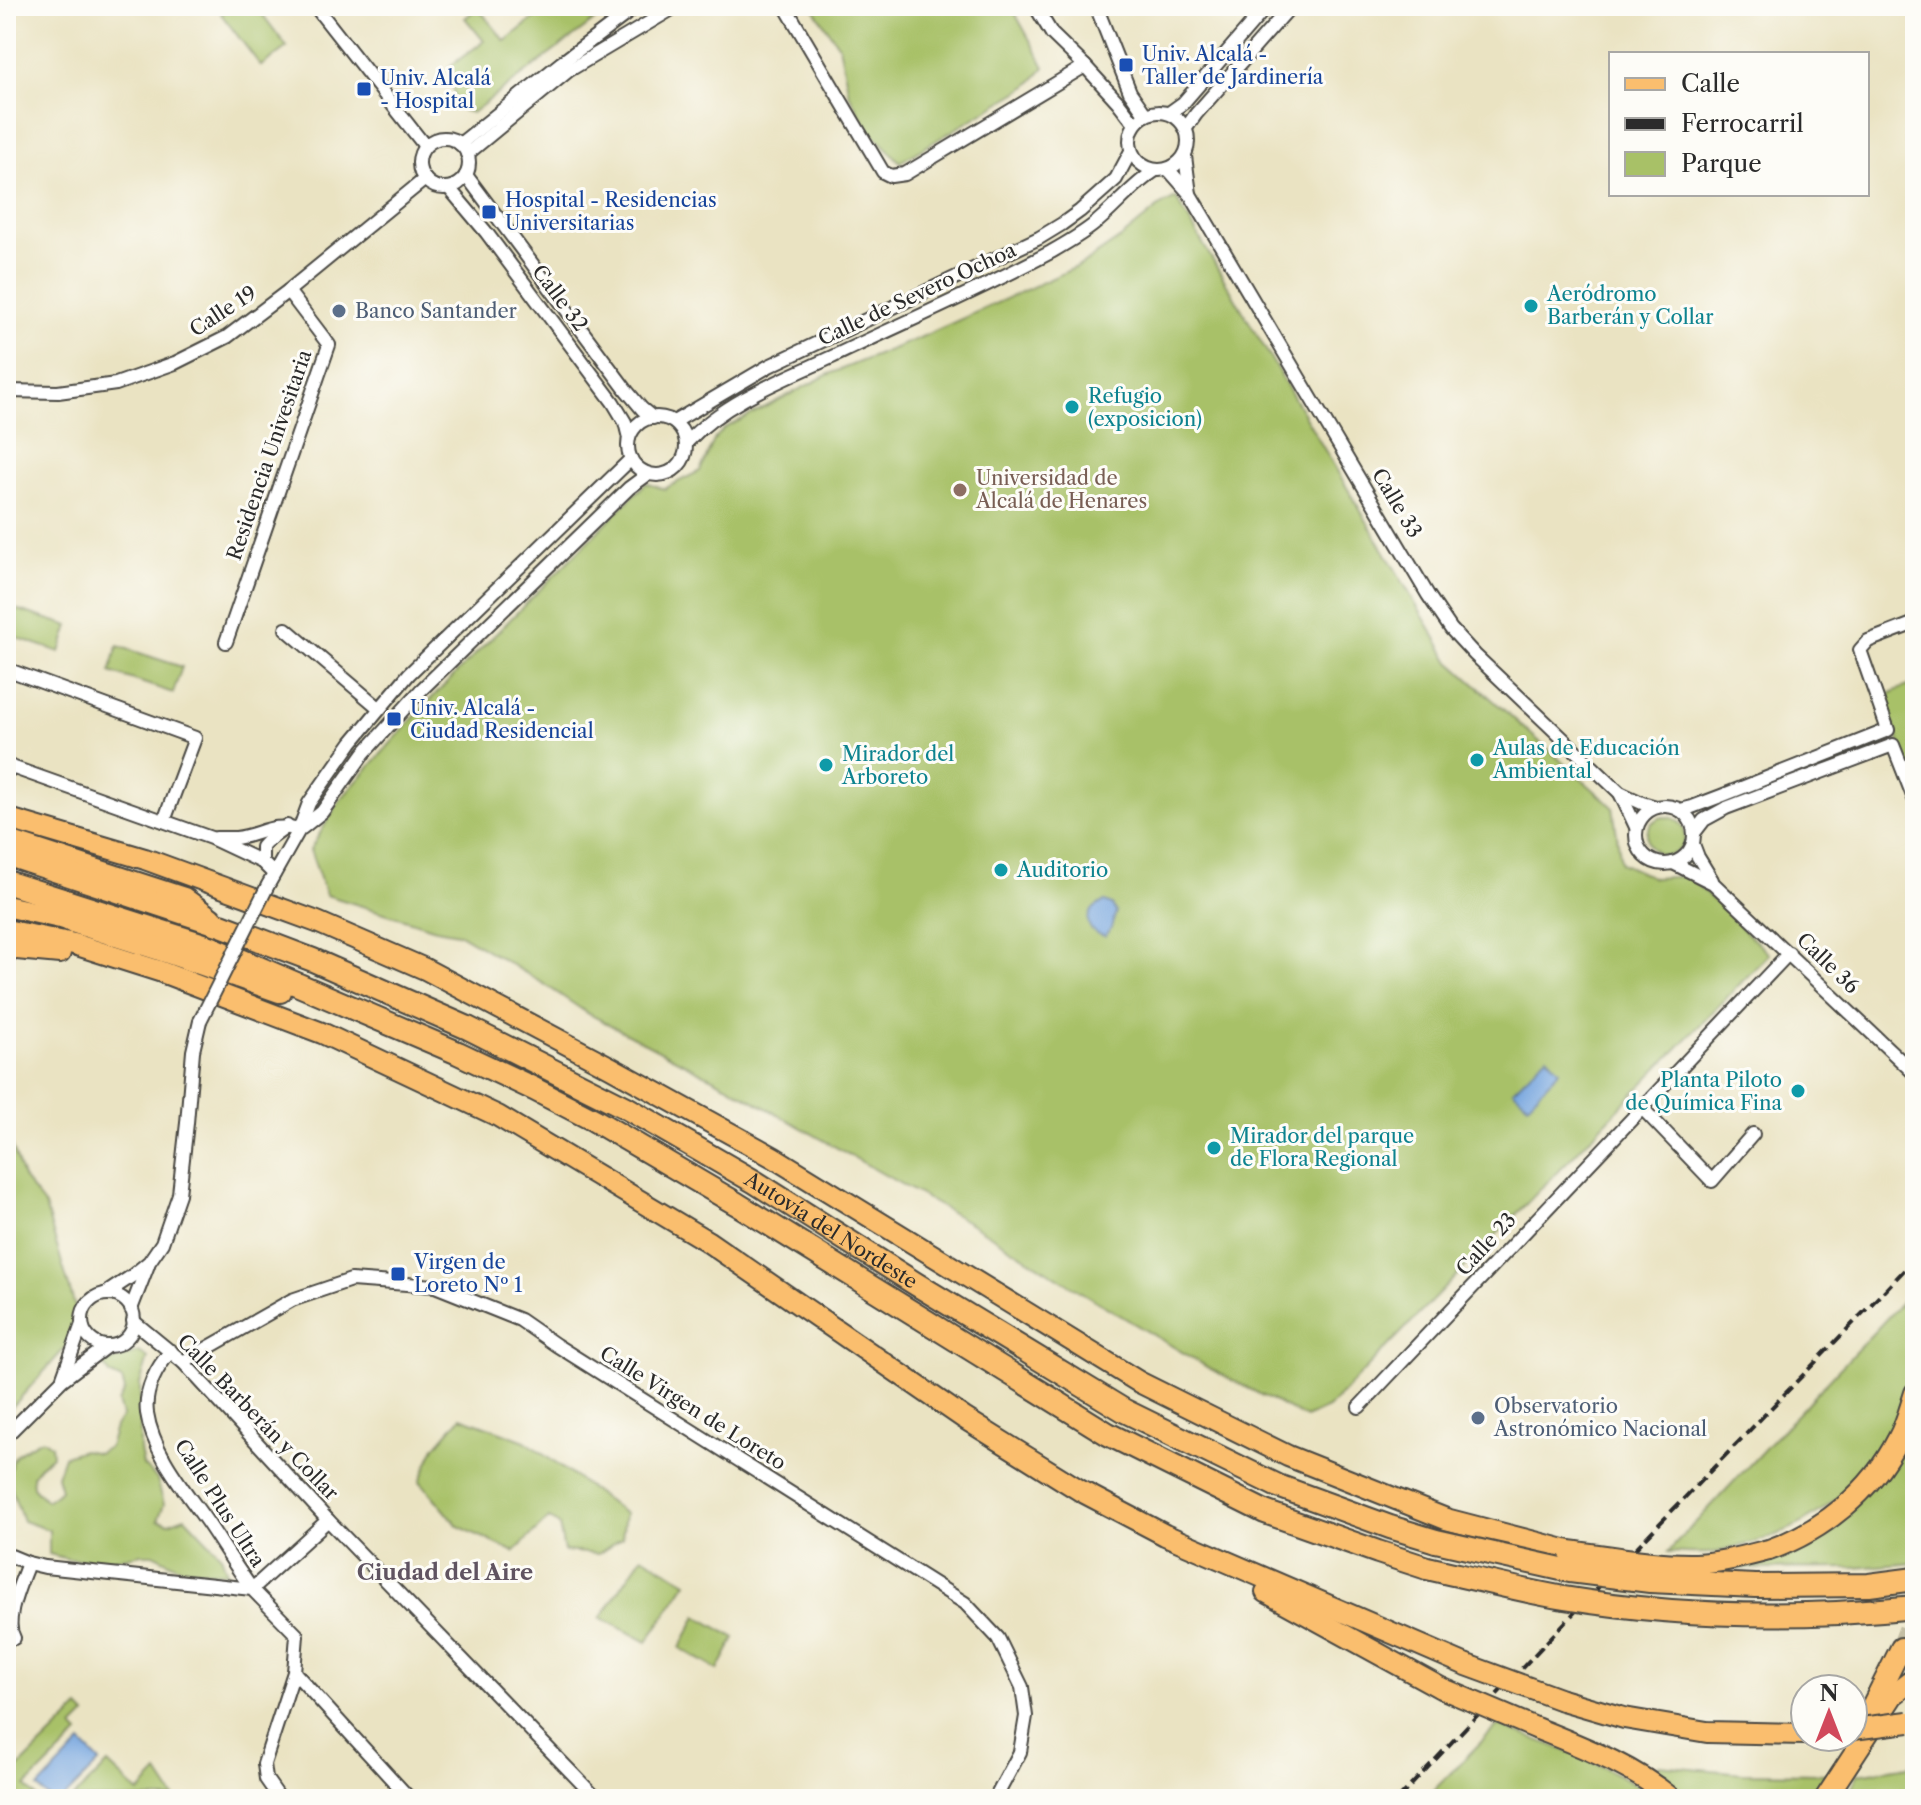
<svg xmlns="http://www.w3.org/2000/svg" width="1921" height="1805" viewBox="0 0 1921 1805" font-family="'Libre Caslon Text',serif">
<rect width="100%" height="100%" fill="#fdfcf7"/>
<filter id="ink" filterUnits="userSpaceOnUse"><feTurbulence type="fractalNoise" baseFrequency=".0125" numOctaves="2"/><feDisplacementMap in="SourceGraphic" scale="16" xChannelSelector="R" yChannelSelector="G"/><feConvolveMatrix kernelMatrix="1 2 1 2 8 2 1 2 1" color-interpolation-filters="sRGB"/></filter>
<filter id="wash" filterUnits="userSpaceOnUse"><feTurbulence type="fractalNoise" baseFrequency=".006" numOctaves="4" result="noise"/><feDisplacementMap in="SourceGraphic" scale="32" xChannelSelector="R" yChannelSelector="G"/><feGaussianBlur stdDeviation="1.8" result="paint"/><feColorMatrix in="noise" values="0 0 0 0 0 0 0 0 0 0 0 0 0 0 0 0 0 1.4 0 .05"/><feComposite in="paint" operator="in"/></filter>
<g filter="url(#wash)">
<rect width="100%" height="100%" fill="#eae3c2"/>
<g fill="#a8c167" stroke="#6a7649" stroke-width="2">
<path d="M231,6H256L287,47L261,66L221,14Z"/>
<path d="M550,6H614L472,113L462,110L456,106L449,67L484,41L465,18L478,8L505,41Z"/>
<path d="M812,6H1011L1045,67L1028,86L900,162L868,129L849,94L839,46Z"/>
<path d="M1176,198L1450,662L1613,807L1621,863L1654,878L1688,876L1769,954L1328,1408L1306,1418L1209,1368L1071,1286L980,1229L726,1085L587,1013L544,984L458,933L436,929L326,895L310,850L340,800L426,704L646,483L664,489L700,471L715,438L725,428L827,375L917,339L1081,265L1122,237L1160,206Z"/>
<path d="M6,606L69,626L60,652L6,634Z"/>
<path d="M118,646L182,667L173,693L110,672Z"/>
<path d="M1915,684V776L1910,771L1885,702C1888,690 1904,688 1915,684Z"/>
<circle cx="1666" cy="836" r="19"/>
<path d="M6,1127L23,1178L45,1206L78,1317L67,1346L6,1414Z"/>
<path d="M1915,1288C1915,1301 1917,1317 1915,1331C1914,1339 1909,1346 1908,1354C1907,1368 1908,1383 1904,1397C1883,1473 1816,1529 1740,1546C1730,1549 1720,1552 1710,1553C1696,1554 1682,1553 1668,1552Z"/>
<path d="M139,1352L148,1358L140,1384V1450L143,1466L157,1479L164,1504L158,1520L169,1523L185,1517L221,1555L227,1573L181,1568L153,1554H142L107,1561L68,1559L49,1554V1530L23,1521C17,1503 2,1475 15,1457C20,1450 33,1444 42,1439L51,1445L52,1456L40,1466L32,1476L33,1487L46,1501L61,1490L57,1476L64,1456L83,1450L98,1453L109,1447L115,1427L122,1416L118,1402L125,1390L122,1380L111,1375L101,1362L113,1361Z"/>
<path d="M461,1417L525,1441L625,1514L622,1538L598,1554L564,1551L559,1525L549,1518L514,1552L458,1526L420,1481L435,1447Z"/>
<path d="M1915,1425V1563L1855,1568L1728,1569L1827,1531Z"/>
<path d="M642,1556L687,1582L647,1642L601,1618Z"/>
<path d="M697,1616L735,1638L718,1670L680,1648Z"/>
<path d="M79,1708L86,1715L73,1728L79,1734L26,1786L38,1799H13L6,1792V1780Z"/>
<path d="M1498,1725C1552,1746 1610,1764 1657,1799H1425Z"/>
<path d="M108,1764L139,1793L158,1773L175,1799H72Z"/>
<path d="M1659,1765L1743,1773L1828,1774L1815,1799H1687L1680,1791L1657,1774Z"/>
<path d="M1915,1765V1799H1847L1858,1774Z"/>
</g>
<g fill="#74a4de" stroke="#506884" stroke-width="2">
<path d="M1105,902L1112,905L1116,912L1111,928L1105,936C1080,931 1085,908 1105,902Z"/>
<path d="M1547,1056L1560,1070L1528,1104L1513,1090Z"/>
<path d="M81,1743L100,1762L63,1799H50L38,1788Z"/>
</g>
</g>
<g filter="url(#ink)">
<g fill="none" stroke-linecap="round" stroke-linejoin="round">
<path stroke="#c4bea4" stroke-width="20" stroke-dasharray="20 10" stroke-linecap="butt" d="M1901,1648L1915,1612"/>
<g stroke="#484742" stroke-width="16">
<g id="minor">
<path d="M315,6L425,146"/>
<path d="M785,6L883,172L891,176L905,174L1085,66"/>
<path d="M1035,6L1052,34L1085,66L1118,102L1135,124"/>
<path d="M1096,6L1130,92L1146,115"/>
<circle cx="1159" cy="141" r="29"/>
<path d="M1169,113L1183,103L1267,6"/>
<path d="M1186,128L1196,114L1291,6"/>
<circle cx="444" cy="163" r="25"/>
<path d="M460,144L561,63L637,6"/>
<path d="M467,154L568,71L677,6"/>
<path d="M1185,156L1190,194"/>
<path d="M1168,169L1190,194L1428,595L1451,629L1475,655L1620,793L1642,803L1656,807"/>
<path d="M466,175L627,391L642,409L653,418"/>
<path d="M449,188L486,232L613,402L625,422L629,438"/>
<path d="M6,391L58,392L116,384L175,363L227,337L288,291L425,179"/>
<circle cx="657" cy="446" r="29"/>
<path d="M674,422L769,366L982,265L1039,238L1062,224L1080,211L1116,179L1131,151"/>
<path d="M686,443C724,402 782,380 832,357C905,322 980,290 1051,252C1065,244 1079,236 1092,226C1114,209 1132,185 1156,170"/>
<path d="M286,629L379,708"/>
<path d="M226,642L329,345L288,291"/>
<path d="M6,669L195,738L164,821"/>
<path d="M6,765L211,838L262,862L274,874"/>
<path d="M1620,793L1636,827"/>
<circle cx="1665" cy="835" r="29"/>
<path d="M1680,810L1692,807L1721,796L1888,730L1860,650L1868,641L1915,623"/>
<path d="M302,828L322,812L364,753L421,690L629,488L648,474"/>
<path d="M1694,833L1704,820L1726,808L1893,745L1915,801"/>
<path d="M216,838C223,838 230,838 236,838C261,835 272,822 299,830"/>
<path d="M1693,844L1698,857L1712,880"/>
<path d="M262,862V847C269,838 278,834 287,826"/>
<path d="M1673,863L1713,883L1915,1074"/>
<path d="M268,885L299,830L309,803L352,742L409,674L631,459"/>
<path d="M1642,1108L1712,1181L1753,1134"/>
<path d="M105,1294L132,1276L149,1262L162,1243L179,1194L187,1123L193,1051L200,1021"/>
<circle cx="108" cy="1320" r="26"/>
<path d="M131,1309L148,1265"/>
<path d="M133,1321L183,1362L328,1520L597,1799"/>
<path d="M171,1351C157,1367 144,1390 147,1413C153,1453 184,1489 207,1522C222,1544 236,1567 252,1589L328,1520"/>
<path d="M183,1362L292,1300L351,1280L435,1286L520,1320L556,1345L965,1603L998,1638L1022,1687L1026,1716L1020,1752L995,1799"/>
<path d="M63,1377L82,1324"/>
<path d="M1359,1407L1789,953"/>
<path d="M6,1436L62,1380L107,1346"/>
<path d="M11,1556L28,1563L45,1567L252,1589L297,1635L294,1672L264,1764L266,1779L280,1799"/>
<path d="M14,1638C3,1620 21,1583 28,1563"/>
<path d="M294,1672L410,1799"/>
</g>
</g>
<g stroke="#484742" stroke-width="24">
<path id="primary" d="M1854,1742L1901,1648"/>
</g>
<g stroke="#484742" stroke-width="24">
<g id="trunk">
<path d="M6,818L145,859L317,922L425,969L610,1067L773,1157L1139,1382L1288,1456L1446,1519L1569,1551"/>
<path d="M6,840L184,898L211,918"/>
<path d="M6,906L69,920"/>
<path d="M6,930L74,944L159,971L322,1033L498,1116L707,1241L964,1418L1081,1491L1165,1535L1464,1664"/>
<path d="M6,948L60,953"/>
<path d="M1769,1550C1824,1530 1871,1492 1898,1439C1906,1425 1910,1408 1915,1393"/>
<path d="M1266,1592L1441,1688"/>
<path d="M1562,1700L1624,1718L1707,1732L1805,1734"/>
<path d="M1538,1729C1585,1748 1633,1766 1672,1799"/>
<path d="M1825,1799L1893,1695L1915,1678"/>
</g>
</g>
<g stroke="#484742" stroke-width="26">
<g id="motorway">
<path id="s1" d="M6,854L221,925L313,960L468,1028L625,1107L755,1182L916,1284L1125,1411L1278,1486L1390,1527L1436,1541"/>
<path d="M6,882L210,947L458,1053L534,1089L594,1120L737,1204L1108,1434L1265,1512L1378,1552L1427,1568"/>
<path d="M69,920L160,949L280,991"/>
</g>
</g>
<use href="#minor" stroke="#fff" stroke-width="12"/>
<use href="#primary" stroke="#fabe6e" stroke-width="20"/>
<use href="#trunk" stroke="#fabe6e" stroke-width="20"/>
<use href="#motorway" stroke="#fabe6e" stroke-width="22"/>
<path stroke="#2b2b2b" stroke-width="4" stroke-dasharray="12 6" stroke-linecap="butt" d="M1398,1799L1610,1575L1915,1259"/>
<g stroke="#484742" stroke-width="16" stroke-linecap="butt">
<path id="minor-bridge" d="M200,1021L268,885"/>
</g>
<g stroke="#484742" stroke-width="24" stroke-linecap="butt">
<g id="trunk-bridge">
<path d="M1569,1551C1610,1556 1653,1565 1695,1564C1720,1563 1745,1556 1769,1550"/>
<path d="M1464,1664L1562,1700"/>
<path d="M1441,1688L1538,1729"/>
<path d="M1853,1729L1908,1722"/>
</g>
</g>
<g stroke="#484742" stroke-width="26" stroke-linecap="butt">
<g id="motorway-bridge">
<path d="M1436,1541L1570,1571L1650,1581L1755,1586L1869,1585L1915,1579"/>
<path d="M1427,1568C1472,1578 1518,1590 1564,1598C1680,1617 1799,1619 1915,1607"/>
</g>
</g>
<use href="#minor-bridge" stroke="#fff" stroke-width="12"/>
<use href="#trunk-bridge" stroke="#fabe6e" stroke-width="20"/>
<use href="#motorway-bridge" stroke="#fabe6e" stroke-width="22"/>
</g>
</g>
<g fill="#1a4fb4" stroke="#fdfcf7" stroke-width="3">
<rect x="1118" y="57" width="16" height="16" rx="4"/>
<rect x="356" y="81" width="16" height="16" rx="4"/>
<rect x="481" y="204" width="16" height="16" rx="4"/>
<rect x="386" y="711" width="16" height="16" rx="4"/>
<rect x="390" y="1266" width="16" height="16" rx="4"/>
</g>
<g fill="#0f9aa8" stroke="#fdfcf7" stroke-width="3">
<circle cx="1531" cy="306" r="8"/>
<circle cx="1072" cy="407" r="8"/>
<circle cx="1477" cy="760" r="8"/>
<circle cx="826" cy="765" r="8"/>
<circle cx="1001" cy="870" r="8"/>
<circle cx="1798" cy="1091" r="8"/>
<circle cx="1214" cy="1148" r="8"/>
</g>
<g fill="#5c6f8a" stroke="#fdfcf7" stroke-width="3">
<circle cx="339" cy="311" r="8"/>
<circle cx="1478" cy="1418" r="8"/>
</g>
<circle fill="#8d6e63" stroke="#fdfcf7" stroke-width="3" cx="960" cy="490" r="8"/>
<g text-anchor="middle" stroke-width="6" stroke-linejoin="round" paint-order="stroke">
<g font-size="20" fill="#164399" stroke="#fdfcf7" text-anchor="start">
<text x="1142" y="61">Univ. Alcalá -<tspan x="1142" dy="23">Taller de Jardinería</tspan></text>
<text x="380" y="85">Univ. Alcalá<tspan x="380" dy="23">- Hospital</tspan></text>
<text x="505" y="207">Hospital - Residencias<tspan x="505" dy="23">Universitarias</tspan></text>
<text x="410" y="715">Univ. Alcalá -<tspan x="410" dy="23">Ciudad Residencial</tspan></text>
<text x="414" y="1269">Virgen de<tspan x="414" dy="23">Loreto Nº 1</tspan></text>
</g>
<g font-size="20" fill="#2b2b2b" stroke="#fdfcf7">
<text transform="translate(917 294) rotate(-25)" y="7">Calle de Severo Ochoa</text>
<text transform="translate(560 298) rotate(53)" y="7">Calle 32</text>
<text transform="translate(223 311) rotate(-33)" y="7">Calle 19</text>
<text transform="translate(269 455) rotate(-71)" y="7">Residencia Univesitaria</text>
<text transform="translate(1397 503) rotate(59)" y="7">Calle 33</text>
<text transform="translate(1828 963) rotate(44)" y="7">Calle 36</text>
<text dy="7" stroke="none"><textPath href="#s1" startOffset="910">Autovía del Nordeste</textPath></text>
<text transform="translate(1486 1244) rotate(-47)" y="7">Calle 23</text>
<text transform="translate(693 1408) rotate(32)" y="7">Calle Virgen de Loreto</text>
<text transform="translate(258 1417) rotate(46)" y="7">Calle Barberán y Collar</text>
<text transform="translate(220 1503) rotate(57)" y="7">Calle Plus Ultra</text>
</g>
<g font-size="20" fill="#0d838f" stroke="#fdfcf7" text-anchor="start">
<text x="1547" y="301">Aeródromo<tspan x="1547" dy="23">Barberán y Collar</tspan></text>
<text x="1088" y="403">Refugio<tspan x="1088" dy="23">(exposicion)</tspan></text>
<text x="1493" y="755">Aulas de Educación<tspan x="1493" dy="23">Ambiental</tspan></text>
<text x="842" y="761">Mirador del<tspan x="842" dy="23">Arboreto</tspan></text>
<text x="1017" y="877">Auditorio</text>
<text x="1782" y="1087" text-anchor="end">Planta Piloto<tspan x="1782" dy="23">de Química Fina</tspan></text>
<text x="1230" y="1143">Mirador del parque<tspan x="1230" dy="23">de Flora Regional</tspan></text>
</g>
<g font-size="20" fill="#4e5e75" stroke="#fdfcf7" text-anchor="start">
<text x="355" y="318">Banco Santander</text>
<text x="1494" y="1413">Observatorio<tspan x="1494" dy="23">Astronómico Nacional</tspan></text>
</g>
<g font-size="20" fill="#785e54" stroke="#fdfcf7" text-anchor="start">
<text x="976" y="485">Universidad de<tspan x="976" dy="23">Alcalá de Henares</tspan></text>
</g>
<g font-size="22" font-weight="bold" fill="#605461" stroke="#fdfcf7">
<text x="445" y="1580">Ciudad del Aire</text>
</g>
</g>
<rect width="1921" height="1805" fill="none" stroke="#fdfcf7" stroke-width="32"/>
<rect x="1609" y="52" width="260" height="144" fill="#fdfcf7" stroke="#a9a8a5" stroke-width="2"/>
<rect x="1625" y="78" width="40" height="12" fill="#fabe6e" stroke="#a9a8a5" stroke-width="2"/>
<text x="1681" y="92" font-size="24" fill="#2b2b2b">Calle</text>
<rect x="1625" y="118" width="40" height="12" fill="#2b2b2b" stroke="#a9a8a5" stroke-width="2"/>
<text x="1681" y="132" font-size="24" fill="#2b2b2b">Ferrocarril</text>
<rect x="1625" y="152" width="40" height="24" fill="#a8c167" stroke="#a9a8a5" stroke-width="2"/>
<text x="1681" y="172" font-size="24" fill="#2b2b2b">Parque</text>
<g transform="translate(1829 1713)"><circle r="38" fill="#fdfcf7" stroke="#a9a8a5" stroke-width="2"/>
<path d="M0-6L14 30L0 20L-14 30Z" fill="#d1495b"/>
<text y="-12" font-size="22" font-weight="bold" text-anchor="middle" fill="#2b2b2b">N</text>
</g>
</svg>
